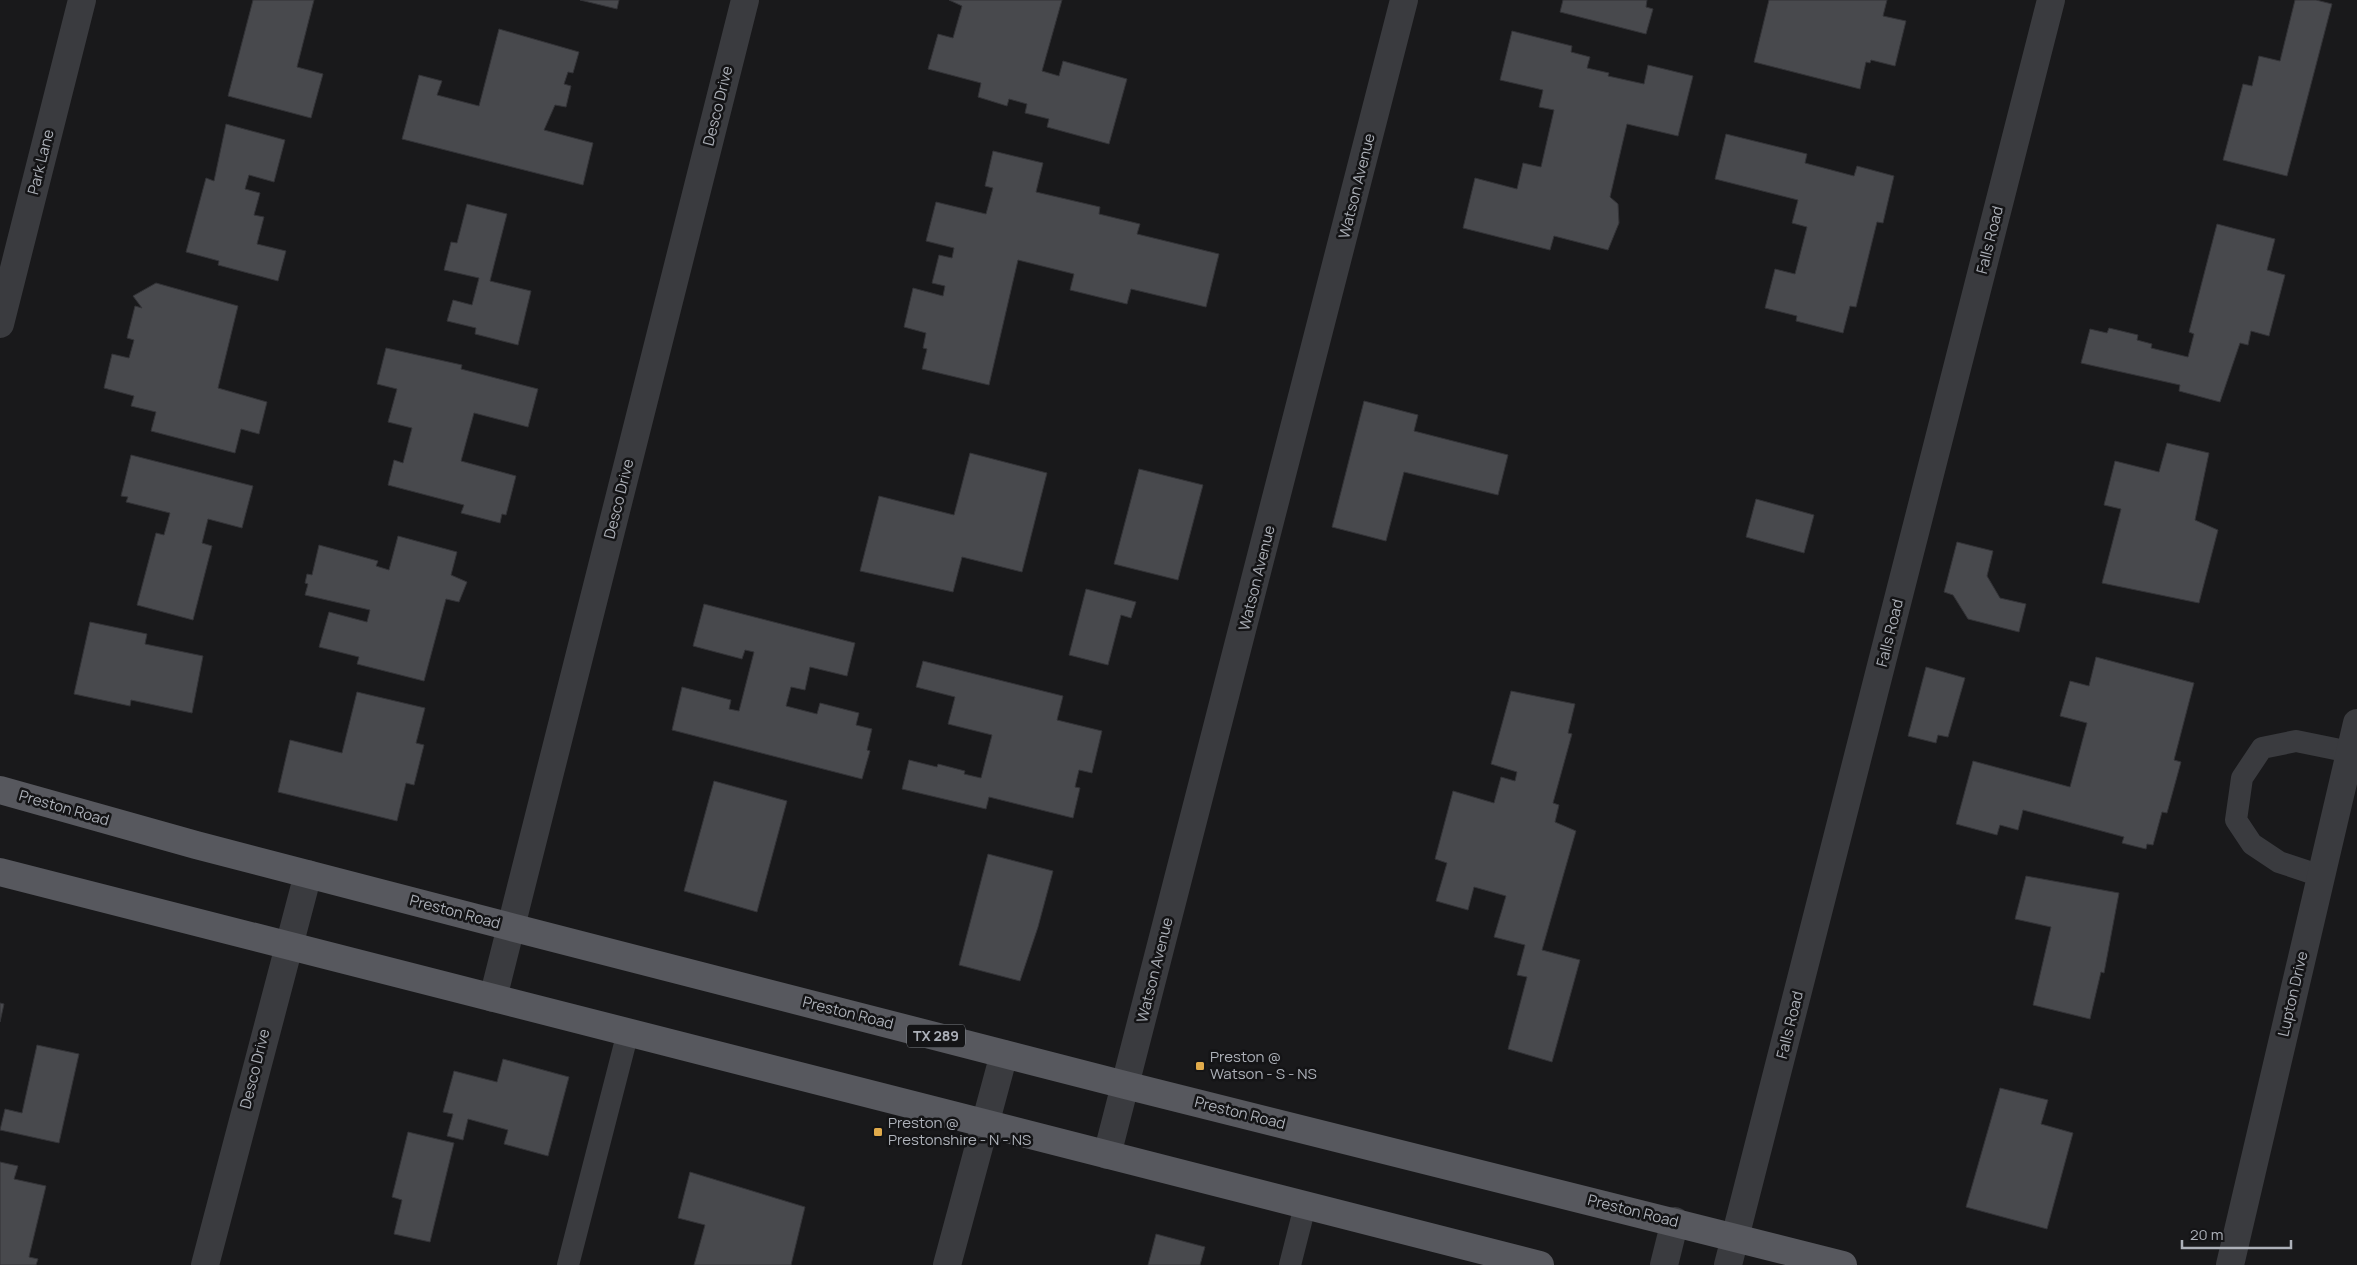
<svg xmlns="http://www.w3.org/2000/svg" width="2357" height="1265" viewBox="0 0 2357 1265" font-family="Manrope,sans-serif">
<rect width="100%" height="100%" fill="#19191b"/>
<g fill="#48494d" stroke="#333337">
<path d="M253,0H314L297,67L323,74L311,118L228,96Z"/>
<path d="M580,0H619L617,9Z"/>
<path d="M949,0H1062L1042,71L1059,76L1063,61L1127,79L1109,144L1047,127L1049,119L1025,113L1027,104L1009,99L1007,106L978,97L981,83L928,69L938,34L953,38L962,6Z"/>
<path d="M1563,0H1647L1646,7L1653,9L1646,34L1560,12Z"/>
<path d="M1769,0H1887L1883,16L1906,21L1895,66L1871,60L1870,63L1866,62L1860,89L1754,62Z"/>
<path d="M2295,0H2316L2332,4L2287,176L2223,160L2243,84L2252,86L2259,56L2280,61Z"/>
<path d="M499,29L579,52L573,73L568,72L564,84L571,86L566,107L555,105L544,130L593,143L583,185L402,139L419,75L442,81L437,95L479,106Z"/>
<path d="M1512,31L1572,46L1571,52L1590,57L1587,68L1609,73L1608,76L1644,84L1648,65L1693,76L1678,136L1627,124L1610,197L1618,204L1619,223L1608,250L1554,236L1550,250L1463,228L1475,178L1517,189L1523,163L1541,167L1554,110L1539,107L1543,90L1500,80Z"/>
<path d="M226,124L285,140L274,182L249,175L245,189L260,193L254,215L264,217L257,244L286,251L278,281L218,265L219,261L186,252L206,178L214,181Z"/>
<path d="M1726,134L1807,154L1805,163L1854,176L1857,166L1894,176L1883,223L1877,222L1856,307L1850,306L1843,333L1796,321L1797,316L1765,308L1775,269L1795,274L1807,227L1792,223L1798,200L1715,179Z"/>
<path d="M993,151L1043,163L1036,192L1100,207L1099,214L1140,224L1137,234L1219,254L1206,307L1131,289L1127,304L1070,290L1074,274L1018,260L989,385L922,369L927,349L923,348L926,333L904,327L913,288L943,296L945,286L932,283L939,255L952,258L954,248L926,241L936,202L986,214L993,188L985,186Z"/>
<path d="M467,204L507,214L490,281L531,291L518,345L475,334L476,328L447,321L453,300L472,305L479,278L444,270L451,242L457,243Z"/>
<path d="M2217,224L2275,239L2267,270L2285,275L2269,336L2251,331L2248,345L2240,343L2220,402L2179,391L2180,385L2081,363L2090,329L2107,333L2109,328L2138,335L2137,340L2152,344L2151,348L2188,357L2194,334L2189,332Z"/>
<path d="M156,283L238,306L218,388L267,402L259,434L241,429L235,453L151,431L156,412L131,406L134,396L104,388L112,354L129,358L134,340L127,338L135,306L142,308L133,296Z"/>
<path d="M386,348L462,365L461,369L538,389L528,427L474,413L461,461L516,476L506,515L502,514L500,523L461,513L464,505L388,485L394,460L403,463L412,428L388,422L397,389L377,384Z"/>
<path d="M1364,401L1418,415L1414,431L1508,455L1498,495L1404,472L1386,541L1332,527Z"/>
<path d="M2167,443L2209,453L2195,520L2218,530L2199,603L2102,583L2121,509L2104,505L2115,461L2159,472Z"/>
<path d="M970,453L1047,473L1022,572L962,557L953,592L860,571L879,496L954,515Z"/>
<path d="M131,455L253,486L242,528L208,519L202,543L212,546L193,620L137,605L156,533L164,535L170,513L126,502L128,497L121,496Z"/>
<path d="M1139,469L1203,485L1178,580L1114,564Z"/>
<path d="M1756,499L1814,515L1804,553L1746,537Z"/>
<path d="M398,536L457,552L451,575L467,582L459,602L446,599L424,681L357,664L359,657L319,647L329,612L367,622L370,610L305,595L308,584L305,583L307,574L312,575L319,545L378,561L376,566L389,570Z"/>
<path d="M1957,542L1993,551L1987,576L2000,598L2026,604L2019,632L1968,619L1953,595L1944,592Z"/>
<path d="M1086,589L1136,602L1131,618L1121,615L1108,665L1069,655Z"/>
<path d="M704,604L855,643L847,676L810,667L805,690L791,687L786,706L817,714L820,703L859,713L856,725L872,729L867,750L870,751L862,779L672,730L682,687L731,700L729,709L739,711L754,652L745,650L742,659L693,646Z"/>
<path d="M90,622L147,634L145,644L203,656L192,713L131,700L130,706L74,694Z"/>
<path d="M2096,657L2194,683L2174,760L2181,762L2167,813L2162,812L2153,845L2147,844L2146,849L2122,843L2124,837L2023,810L2018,830L2000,825L1997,835L1956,824L1973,761L2070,787L2087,723L2060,716L2070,681L2089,686Z"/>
<path d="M923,661L1063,696L1057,720L1102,731L1092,773L1079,770L1075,787L1080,788L1073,818L989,797L986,809L902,789L909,760L937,767L938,764L965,771L964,774L981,778L992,735L948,724L955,697L916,687Z"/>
<path d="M1926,667L1965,678L1948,737L1938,735L1936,743L1908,736Z"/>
<path d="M1511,691L1575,704L1568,733L1572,734L1553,803L1559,805L1555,822L1576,831L1542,950L1580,960L1552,1062L1508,1049L1527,977L1517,975L1525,945L1494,937L1506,896L1474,887L1468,910L1436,901L1447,863L1435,859L1453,791L1494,803L1501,777L1515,781L1517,772L1491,764Z"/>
<path d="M357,692L425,708L416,743L424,745L414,785L406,783L397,821L278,792L290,740L342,753Z"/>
<path d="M714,781L787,801L757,912L684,891Z"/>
<path d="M988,854L1053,871L1038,927L1020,981L959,965Z"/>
<path d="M2026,876L2119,893L2104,973L2101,972L2090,1019L2033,1005L2051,927L2015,919Z"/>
<path d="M0,1003L4,1004L0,1022Z"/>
<path d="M37,1045L79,1054L59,1143L0,1130L5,1109L22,1113Z"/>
<path d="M503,1059L569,1077L548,1156L504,1144L508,1130L468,1119L463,1140L447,1136L453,1114L443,1112L454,1071L497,1082Z"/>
<path d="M2000,1088L2048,1100L2041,1124L2073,1133L2047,1229L1966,1207Z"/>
<path d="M408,1132L454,1143L430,1242L394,1234L402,1200L392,1197Z"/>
<path d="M0,1162L18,1166L14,1179L46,1186L29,1257L38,1259L36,1265H0Z"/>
<path d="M690,1172L805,1207L791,1265H694L705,1225L678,1218Z"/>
<path d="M1156,1234L1205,1247L1200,1265H1148Z"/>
</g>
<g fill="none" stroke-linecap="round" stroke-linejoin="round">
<g stroke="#3a3b3f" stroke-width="22">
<path d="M2321,876L2279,862L2252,844L2236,820L2242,778L2262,748L2296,741L2350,752"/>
<path d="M568,1265L628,1032"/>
<path d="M1290,1265L1305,1206"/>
</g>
<g stroke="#3a3b3f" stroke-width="28">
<path d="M493,998L745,0"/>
<path d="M1107,1155L1404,0"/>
<path d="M205,1265L308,874"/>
<path d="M947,1265L1004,1054"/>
<path d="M1664,1265L1675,1221"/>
<path d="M1728,1265L2051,0"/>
<path d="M2230,1265L2357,723"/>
</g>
<path stroke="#3a3b3f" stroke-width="28" d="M0,324L82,0"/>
<g stroke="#57585e" stroke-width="28">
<path d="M0,790L196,845L511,927L1125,1085L1843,1265"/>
<path d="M0,872L1540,1265"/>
</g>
</g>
<g fill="#e1ab4b" stroke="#141416" stroke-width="2">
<rect x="1195" y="1061" width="10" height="10" rx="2.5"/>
<rect x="873" y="1127" width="10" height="10" rx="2.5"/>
</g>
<g text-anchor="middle" stroke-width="5" stroke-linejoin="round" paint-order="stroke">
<rect fill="#141416" stroke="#7f8288" stroke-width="1" x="907" y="1024.5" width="58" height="23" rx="4"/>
<g font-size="14" font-weight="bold" fill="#adb1b9">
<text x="936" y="1041">TX 289</text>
</g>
<g font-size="15" fill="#adb1b9" stroke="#141416">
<text transform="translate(718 106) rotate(-76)" y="5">Desco Drive</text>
<text transform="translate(41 162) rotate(-76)" y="5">Park Lane</text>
<text transform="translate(1357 186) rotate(-76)" y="5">Watson Avenue</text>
<text transform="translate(1990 240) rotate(-76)" y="5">Falls Road</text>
<text transform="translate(619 499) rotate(-76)" y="5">Desco Drive</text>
<text transform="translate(1257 578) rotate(-76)" y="5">Watson Avenue</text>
<text transform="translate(1890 633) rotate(-76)" y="5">Falls Road</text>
<text transform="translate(64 808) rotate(16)" y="5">Preston Road</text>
<text transform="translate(455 912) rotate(15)" y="5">Preston Road</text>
<text transform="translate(1155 970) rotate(-76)" y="5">Watson Avenue</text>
<text transform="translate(2293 994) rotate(-77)" y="5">Lupton Drive</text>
<text transform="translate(848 1013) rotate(14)" y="5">Preston Road</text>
<text transform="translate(1790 1025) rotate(-76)" y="5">Falls Road</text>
<text transform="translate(255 1069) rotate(-76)" y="5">Desco Drive</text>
<text transform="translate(1240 1113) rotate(14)" y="5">Preston Road</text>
<text transform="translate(1633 1211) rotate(14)" y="5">Preston Road</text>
</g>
<g font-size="15" fill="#adb1b9" stroke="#141416" text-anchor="start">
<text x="1210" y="1062">Preston @<tspan x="1210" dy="17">Watson - S - NS</tspan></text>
<text x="888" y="1128">Preston @<tspan x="888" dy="17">Prestonshire - N - NS</tspan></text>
</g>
</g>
<path d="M2182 1240v8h109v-8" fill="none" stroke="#adb1b9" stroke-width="2.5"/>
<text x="2190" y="1240" font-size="15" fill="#adb1b9" stroke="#141416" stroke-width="4" paint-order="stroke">20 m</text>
</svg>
